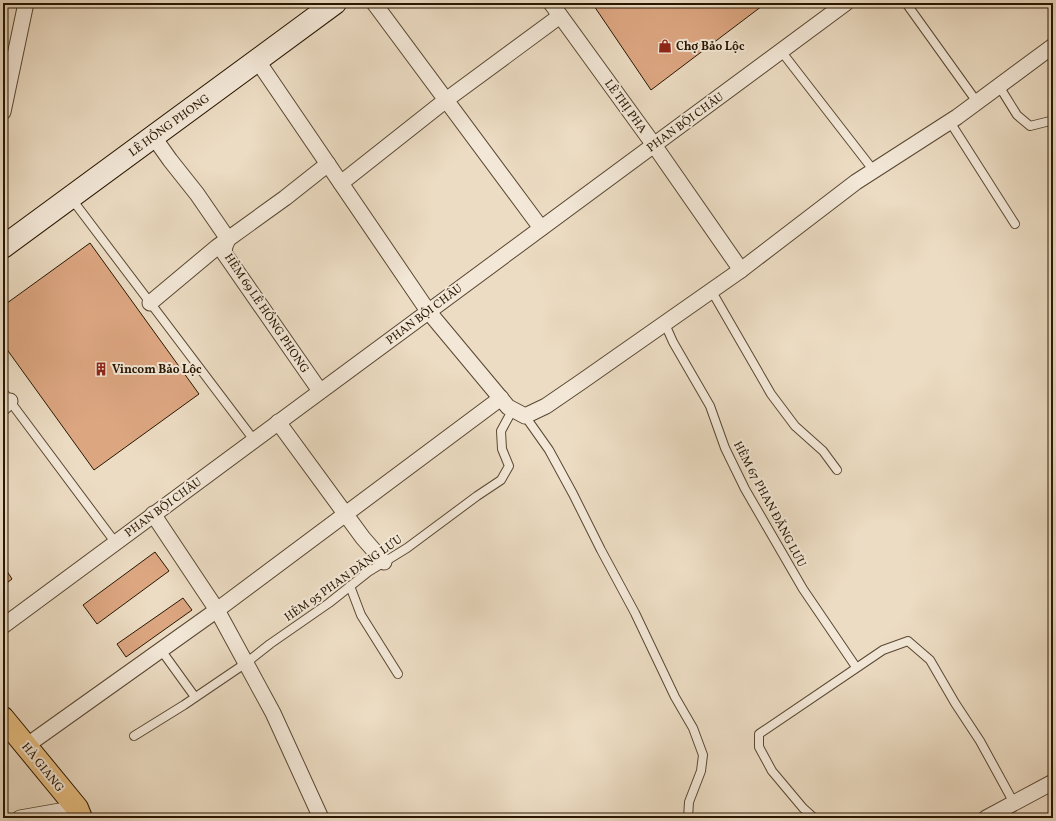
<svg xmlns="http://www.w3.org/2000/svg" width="1056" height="821" viewBox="0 0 1056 821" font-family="Vollkorn,serif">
<rect width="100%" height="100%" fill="#ecdcc3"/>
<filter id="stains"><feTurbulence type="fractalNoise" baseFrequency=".005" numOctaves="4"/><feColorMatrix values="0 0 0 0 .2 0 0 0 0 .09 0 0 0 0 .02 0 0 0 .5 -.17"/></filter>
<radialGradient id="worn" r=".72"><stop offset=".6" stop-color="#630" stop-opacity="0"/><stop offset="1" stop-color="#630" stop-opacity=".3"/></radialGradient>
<g fill="#dca681" stroke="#281701">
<path d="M592,3H766L651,90Z"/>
<path d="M90,243L199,394L94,470L3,344V306Z"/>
<path d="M155,552L169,571L97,624L83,605Z"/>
<path d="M3,565L12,579L3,586Z"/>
<path d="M183,598L192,610L126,657L117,644Z"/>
</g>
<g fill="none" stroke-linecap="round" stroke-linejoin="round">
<g stroke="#594832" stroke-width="10">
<g id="lane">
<path d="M906,3L977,102"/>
<path d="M781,51L874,171"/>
<path d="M999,86L1017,115L1030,126L1050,121"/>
<path d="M950,122L1015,224"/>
<path d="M71,198L254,440"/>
<path d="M711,290L771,394L795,426L823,451L837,470"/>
<path d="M665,324L673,342L710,406L725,448L745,489L803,589L856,667"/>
<path d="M3,392L115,542"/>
<path d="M525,416L549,450L573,494L601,550L635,613L675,697L693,728L703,755L701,771L689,802L688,818"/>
<path d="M350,586L361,615L398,674"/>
<path d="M161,650L195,697"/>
<path d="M134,736L184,705L246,663L270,644L329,603L368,572L407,548L477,496L501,480L509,466L502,449L501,431L513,409"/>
<path d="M814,818L803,808L772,771L759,747V734L883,650L908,641L930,660L955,703L980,741L1014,803"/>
</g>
</g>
<g stroke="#594832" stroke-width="17">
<g id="street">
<path d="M374,3L541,228"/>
<path d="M551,3L654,145L741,270"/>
<path d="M257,60L428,311L508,407L525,416L546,406L581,382L741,270L856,182L957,117L1053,46"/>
<path d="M3,112L26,3"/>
<path d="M153,136L170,160L197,194L228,239L225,246L224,253L320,391"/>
<path d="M341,183L446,100L560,16"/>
<path d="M150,303L217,247L285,198L328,164"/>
<path d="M3,407L10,401"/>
<path d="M278,422L363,538L384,562"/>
<path d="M153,514L217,610L273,713L321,818"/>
<path d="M3,626L846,3"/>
<path d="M26,746L217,610L501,398"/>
<path d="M20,818L77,808"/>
<path d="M986,818L1053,782"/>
</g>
</g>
<g stroke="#281701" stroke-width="24">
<path id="secondary" d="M3,247L335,3"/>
</g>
<g stroke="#281701" stroke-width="24">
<path id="highway" d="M3,718L77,808L81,818"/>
</g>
<use href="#lane" stroke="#f3e8d8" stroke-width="8"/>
<use href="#street" stroke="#f3e8d8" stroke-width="15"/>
<use href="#secondary" stroke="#f3e8d8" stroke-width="22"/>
<use href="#highway" stroke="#e6be82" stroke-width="22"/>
</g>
<defs>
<g id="shop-bare" transform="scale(1.08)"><path d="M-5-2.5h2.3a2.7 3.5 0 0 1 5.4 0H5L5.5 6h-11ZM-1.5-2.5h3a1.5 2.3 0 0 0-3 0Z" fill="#8f2418" stroke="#f3e8d8" stroke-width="2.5" paint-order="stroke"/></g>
<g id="building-bare" transform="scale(1.08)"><path d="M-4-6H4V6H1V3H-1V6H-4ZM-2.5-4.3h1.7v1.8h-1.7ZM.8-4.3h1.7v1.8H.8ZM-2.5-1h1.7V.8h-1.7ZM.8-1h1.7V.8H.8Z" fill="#8f2418" stroke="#f3e8d8" stroke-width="2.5" paint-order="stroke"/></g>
</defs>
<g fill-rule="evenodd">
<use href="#shop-bare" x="665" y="46"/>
<use href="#building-bare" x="101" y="369"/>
</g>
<g text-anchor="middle" stroke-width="4" stroke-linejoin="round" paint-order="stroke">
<g font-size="12" font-weight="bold" fill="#281701" stroke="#f3e8d8" text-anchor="start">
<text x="676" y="50">Chợ Bảo Lộc</text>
<text x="112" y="373">Vincom Bảo Lộc</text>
</g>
<g font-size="12" fill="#281701" stroke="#f3e8d8">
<text transform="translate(626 106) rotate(54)" y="4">LÊ THỊ PHA</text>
<text transform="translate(685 122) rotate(-36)" y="4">PHAN BỘI CHÂU</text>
<text transform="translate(169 125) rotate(-36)" y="4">LÊ HỒNG PHONG</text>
<text transform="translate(267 313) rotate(56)" y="4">HẺM 69 LÊ HỒNG PHONG</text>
<text transform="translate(424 314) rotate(-37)" y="4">PHAN BỘI CHÂU</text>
<text transform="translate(770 504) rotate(62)" y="4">HẺM 67 PHAN ĐĂNG LƯU</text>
<text transform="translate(163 507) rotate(-36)" y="4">PHAN BỘI CHÂU</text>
<text transform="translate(343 578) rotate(-35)" y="4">HẺM 95 PHAN ĐĂNG LƯU</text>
<text transform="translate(43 767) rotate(51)" y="4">HÀ GIANG</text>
</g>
</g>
<rect width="1056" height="821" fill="none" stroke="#ecdcc3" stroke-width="16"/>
<rect x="4" y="4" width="1048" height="813" fill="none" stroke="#281701" stroke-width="2"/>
<rect x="8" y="8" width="1040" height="805" fill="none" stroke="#281701"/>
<rect width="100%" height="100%" filter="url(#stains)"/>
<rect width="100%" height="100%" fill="url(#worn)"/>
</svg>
